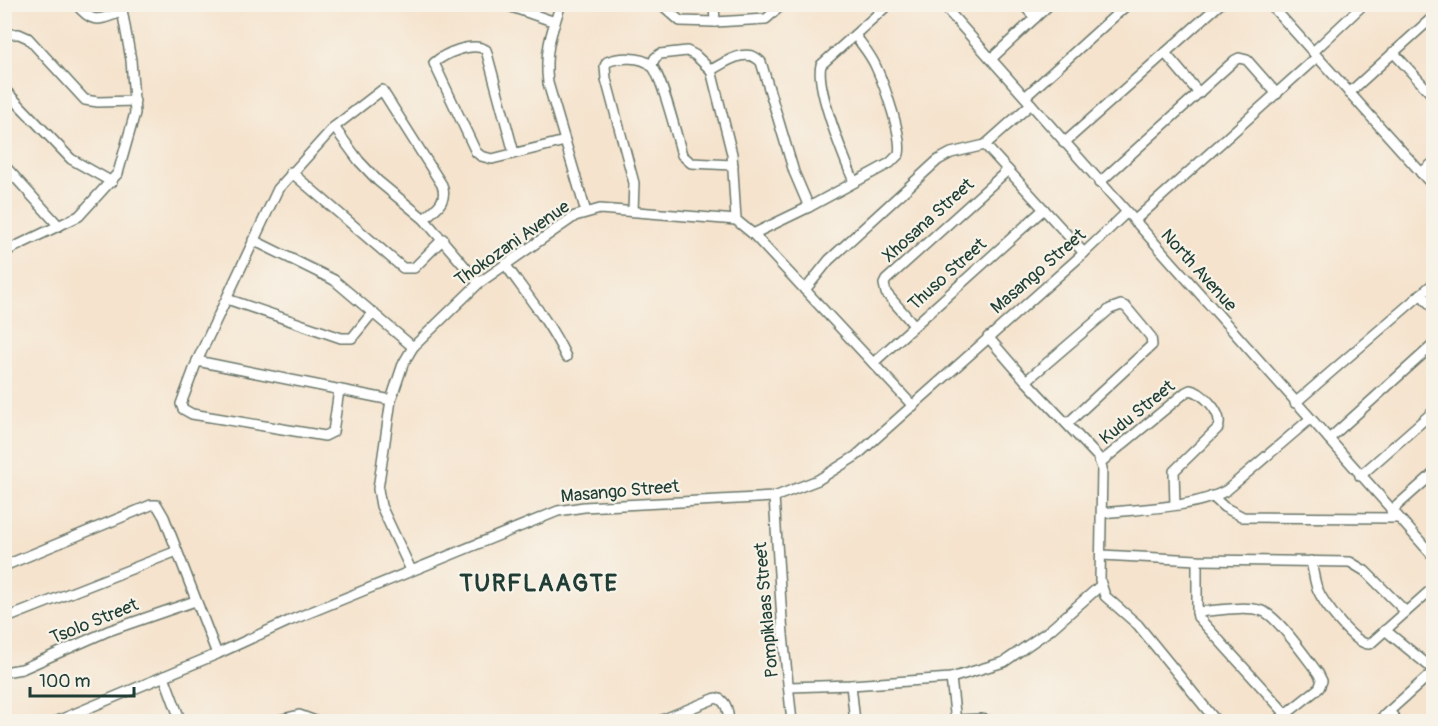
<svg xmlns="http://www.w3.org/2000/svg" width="1438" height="726" viewBox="0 0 1438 726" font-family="Pangolin,sans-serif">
<rect width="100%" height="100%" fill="#f7f3e8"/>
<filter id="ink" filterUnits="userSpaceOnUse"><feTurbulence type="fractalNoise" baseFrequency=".0167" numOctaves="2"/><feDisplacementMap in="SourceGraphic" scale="12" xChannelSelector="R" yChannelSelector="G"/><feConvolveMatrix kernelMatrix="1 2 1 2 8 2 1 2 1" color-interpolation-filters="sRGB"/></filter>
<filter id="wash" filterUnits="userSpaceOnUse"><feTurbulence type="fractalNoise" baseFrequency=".008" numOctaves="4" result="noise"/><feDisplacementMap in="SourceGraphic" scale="24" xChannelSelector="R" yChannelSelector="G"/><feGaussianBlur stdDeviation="1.35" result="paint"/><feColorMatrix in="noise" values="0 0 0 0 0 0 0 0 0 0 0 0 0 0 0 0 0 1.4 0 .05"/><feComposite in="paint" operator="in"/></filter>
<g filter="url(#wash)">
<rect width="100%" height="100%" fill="#f5e3cd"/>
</g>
<g filter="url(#ink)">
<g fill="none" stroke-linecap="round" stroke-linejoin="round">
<g stroke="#6a776a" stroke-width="12">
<g id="minor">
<path d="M76,4C93,25 98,20 122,12"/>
<path d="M503,4L555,22"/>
<path d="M561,4C551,33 544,53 548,83L586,212"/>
<path d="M661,4L680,21L715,22L766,19L783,4"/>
<path d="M714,4L715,22"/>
<path d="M942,4L1434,557"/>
<path d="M1023,4L1035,18"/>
<path d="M1270,4L1434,187"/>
<path d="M4,34H19L28,38L85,100L98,102L135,101"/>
<path d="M1313,52L1364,4"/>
<path d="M1393,52L1434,97"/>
<path d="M1165,53L1199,93"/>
<path d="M991,59L1050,4"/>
<path d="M651,66L655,58L660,54L687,51L695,55L711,70L732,154L736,220"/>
<path d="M711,70C726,62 747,46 761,62L794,172L809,207"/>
<path d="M4,89L71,159L112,182"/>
<path d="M1349,93L1434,16"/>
<path d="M1025,97L1128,4"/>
<path d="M334,127L359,161L378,181L424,219L479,283"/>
<path d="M1064,143L1220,4"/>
<path d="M985,145L1031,104"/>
<path d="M514,153L486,50C472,41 444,54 434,63L476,152L481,156L492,159L565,141"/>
<path d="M4,165L59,226"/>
<path d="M291,172L403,268H414L443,239"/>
<path d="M1421,173L1434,162"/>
<path d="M854,182C844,157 815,88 821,65L889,4"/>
<path d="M1099,183L1235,60L1239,58L1247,60L1277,94"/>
<path d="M633,211L634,183L606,79L605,66L607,62C619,57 642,56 652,66C662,77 677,137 682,155L691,163L733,165"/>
<path d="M1134,221L1317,57"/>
<path d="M753,234L809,207L890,163L899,154C903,137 884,84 876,67C871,55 862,45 855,35"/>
<path d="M253,240L334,280L413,347"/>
<path d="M4,252L79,216L118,173L135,113L131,60L121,4"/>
<path d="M505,264C526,294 551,324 566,357"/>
<path d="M805,290L829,260L938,160L951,153L985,145L1084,253"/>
<path d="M1421,294L1434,309"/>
<path d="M227,299L341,338H352L373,312"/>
<path d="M914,325L886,293L884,284L886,280L1008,170"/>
<path d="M988,337L1026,381L1098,457L1102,468L1100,580L1105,596L1138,625L1217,722"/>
<path d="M197,361L391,400"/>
<path d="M873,363L1044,209"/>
<path d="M1026,381L1110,309L1121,305L1126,307L1151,337L1152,345L1067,424"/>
<path d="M339,390L333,432L325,436L192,414L183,409L181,404L197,361L278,189L334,127L382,90L442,185C448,202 436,208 424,219"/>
<path d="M1295,403L1434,283"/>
<path d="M1329,439L1434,344"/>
<path d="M1101,462L1186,392L1190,390C1203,392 1224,414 1218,428L1174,471L1175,505"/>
<path d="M1360,476L1434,411"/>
<path d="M1212,496L1224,507L1243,517L1397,518"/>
<path d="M774,497L783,635L792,722"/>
<path d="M1391,511L1434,473"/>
<path d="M1102,513C1138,509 1196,508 1227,490L1310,419"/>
<path d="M1101,555L1197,560L1350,562L1365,571L1406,612"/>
<path d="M1197,560V612L1198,617L1285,713"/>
<path d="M1311,561C1313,570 1314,579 1317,588C1323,603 1355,646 1370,644L1434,587"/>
<path d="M4,566L151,505H157L164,517L217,654"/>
<path d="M411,570L381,506L378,489L391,400L403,364L413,347L479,283L575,216L600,209L736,220L753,234L913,406"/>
<path d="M1197,612C1215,611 1245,605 1262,611C1277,615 1307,659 1318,673L1322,681L1319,688L1276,722"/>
<path d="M4,619L177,551"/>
<path d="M1385,630L1434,670"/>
<path d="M4,672L22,669L108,631L195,601"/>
<path d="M164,676L181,722"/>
<path d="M951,678L956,722"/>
<path d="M851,685L855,722"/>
<path d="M789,687L851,685L951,678L1004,662L1050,630L1100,586"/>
<path d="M1389,711L1398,722"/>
<path d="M956,720L982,719L996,722"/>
<path d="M55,722L217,654L289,621L558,511L584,507L774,497L818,480L856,456L1084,253L1126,213"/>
<path d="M271,722L299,715L318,722"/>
<path d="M657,722L716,698C727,700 728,712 729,722"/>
<path d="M1377,722L1434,671"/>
</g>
</g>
<use href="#minor" stroke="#fff" stroke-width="9"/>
</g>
</g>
<g text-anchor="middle" stroke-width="4.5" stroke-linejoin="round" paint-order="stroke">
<g font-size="18" fill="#1f3d34" stroke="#f7f3e8">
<text transform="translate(928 220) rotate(-42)" y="6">Xhosana Street</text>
<text transform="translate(512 243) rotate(-35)" y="6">Thokozani Avenue</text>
<text transform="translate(1199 270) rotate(48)" y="6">North Avenue</text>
<text transform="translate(1038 271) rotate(-41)" y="6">Masango Street</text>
<text transform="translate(947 274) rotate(-42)" y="6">Thuso Street</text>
<text transform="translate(1137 412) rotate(-39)" y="6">Kudu Street</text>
<text transform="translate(620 491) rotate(-5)" y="6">Masango Street</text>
<text transform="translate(766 610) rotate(-95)" y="6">Pompiklaas Street</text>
<text transform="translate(94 621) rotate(-22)" y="6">Tsolo Street</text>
</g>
<g font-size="24" font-weight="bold" letter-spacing="1.5" fill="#1f3d34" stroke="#f7f3e8">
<text x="539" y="591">TURFLAAGTE</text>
</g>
</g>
<rect width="1438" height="726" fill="none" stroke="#f7f3e8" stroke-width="24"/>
<path d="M30 687v9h104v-9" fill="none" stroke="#1f3d34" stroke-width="3"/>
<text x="39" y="687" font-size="18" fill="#1f3d34" stroke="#f7f3e8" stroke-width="4.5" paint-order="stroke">100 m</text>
</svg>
